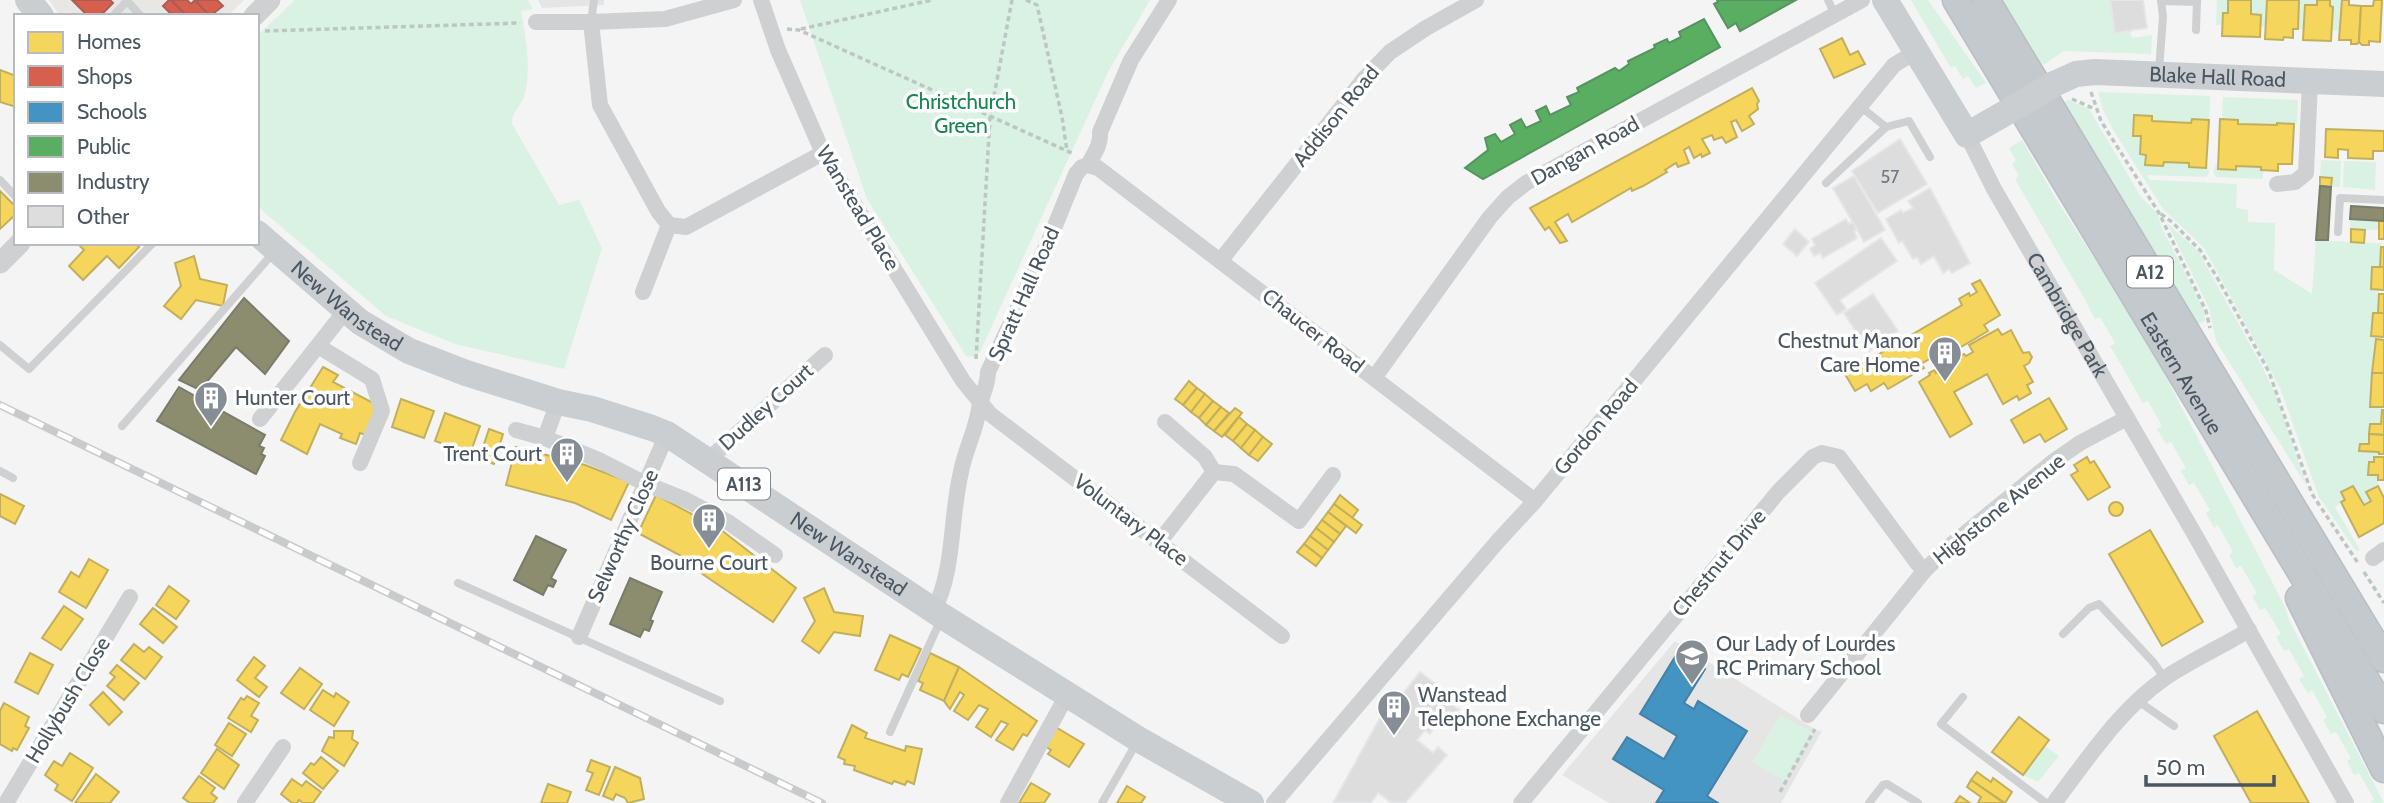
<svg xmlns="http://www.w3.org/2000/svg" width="2384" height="803" viewBox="0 0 2384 803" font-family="Cabin,sans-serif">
<rect width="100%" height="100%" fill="#f4f4f4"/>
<path fill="#e8e7e3" d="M49,0H244L228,16H60Z"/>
<g fill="#e6e5e6">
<path d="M538,0H604V5L542,8Z"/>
<path d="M1675,641L1816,730L1822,731L1781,803H1609L1562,775Z"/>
</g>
<g fill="#d9f2e3">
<path d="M295,0H528L533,9L521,11C526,39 531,66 525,94C522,105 511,113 512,124L559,205L579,200L602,248L564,369L455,344L386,316L257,206V36Z"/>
<path d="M800,0H1150L1108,72L980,352L974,357L966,356L867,199Z"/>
<path d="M1911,0H1928L1986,83L1976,88L1968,76L1963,79L1955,66L1951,68Z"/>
<path d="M2002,0H2110L2115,33L2130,31L2132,38L2152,35L2151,54L2064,51L2043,65Z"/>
<path d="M2217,0H2228V13H2223V25H2216Z"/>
<path d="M2251,0H2267L2265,27H2260V15L2251,14Z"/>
<path d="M2299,0H2317V5H2305L2303,29H2298Z"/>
<path d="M2330,0H2342L2340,31L2331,30L2333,7L2330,6Z"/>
<path d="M2098,92L2210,96L2209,120L2192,119L2191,123L2152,121L2134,116L2133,135L2141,136L2140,154L2146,155L2145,165L2163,166L2164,162L2189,163L2206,168L2207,161L2209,173L2206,177L2147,175L2150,180L2237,184L2236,208L2248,210V222L2275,223L2274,270L2312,294L2316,240L2349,242L2350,219L2379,221V230L2351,229V242L2381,243L2380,267H2372L2379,290L2378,313H2373L2371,336H2376V339L2370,406L2382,407L2381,424H2370L2369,444H2360L2359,450L2379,452V457H2374V462L2369,463V474L2378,475V486L2366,492L2371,501L2364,505L2345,500L2335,507L2360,550L2356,551L2319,497L2280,388L2213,264L2203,247L2163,209L2112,128L2103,110Z"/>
<path d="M2223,97L2298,100L2297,123H2277V125L2238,124V120H2222Z"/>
<path d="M2068,100L2089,109L2141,197L2157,213L2162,228L2204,310L2205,321L2197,325L2063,103Z"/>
<path d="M2022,140L2056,199L2147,340L2284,605L2290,622L2384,803H2370L2374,799L2359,773L2354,775L2347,761L2351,758L2336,732L2331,734L2323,720L2327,717L2312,690L2308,693L2299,679L2304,676L2289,649L2284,651L2276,637L2281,634L2265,608L2260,610L2252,596L2257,593L2241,566L2236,568L2229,555L2233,552L2218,525L2214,528L2206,513L2210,510L2194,483L2189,485L2181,471L2186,468L2171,442L2166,444L2157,429L2162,426L2148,401L2143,403L2110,346L2115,343L2100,317L2095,319L2084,298L2015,179L2019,176L2012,164L2016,160L2009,148Z"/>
<path d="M2321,160L2341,161L2340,187H2331V178L2320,177Z"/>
<path d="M2344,161L2376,162L2375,190L2343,187Z"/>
<path d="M2216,164H2218L2219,169L2235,170L2236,166L2261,167V170H2263V179L2216,177L2213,172Z"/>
<path d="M2167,223L2198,251L2262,366L2277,398L2306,485L2216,341L2209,308Z"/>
<path d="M1780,715L1812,732L1785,781L1752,762Z"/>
<path d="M2045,746L2059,756L2038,782L2023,775Z"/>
</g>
<g fill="#f6d55c" stroke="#c2af5e" stroke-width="2">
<path d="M2228,0H2251V14L2261,15L2260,37L2222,36L2223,13H2228Z"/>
<path d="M2267,0H2299L2298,29H2293V38L2284,37L2283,40L2265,39Z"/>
<path d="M2317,0H2330V6L2333,7L2331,41L2303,40L2305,5H2317Z"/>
<path d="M2342,0H2349V5L2361,6L2359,42L2357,44H2351V40H2339Z"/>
<path d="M2374,0H2382L2380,42L2369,41V45H2362L2359,42L2361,6H2373Z"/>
<path d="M1842,38L1850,55L1858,51L1865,64L1834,78L1820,49Z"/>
<path d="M0,70L16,76V107L0,102Z"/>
<path d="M1752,88L1759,101L1757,104L1758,109L1749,116L1754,124L1742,131L1736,120L1731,122L1737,137L1726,143L1722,137L1714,140L1712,135L1702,139L1710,153L1702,157L1701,154L1694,158L1689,147L1684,150L1689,163L1678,167L1676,163L1665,170L1667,172L1643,186L1632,191L1631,188L1572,222L1568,214L1555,222L1567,241L1560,243L1549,227L1545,230L1530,208Z"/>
<path d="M2134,115L2152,116V121L2191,123L2192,119L2209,120L2206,168L2189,167V163L2164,162L2163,166L2145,165L2146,155L2140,154L2141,136H2133Z"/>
<path d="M2220,119L2238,120V124L2277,125V123L2294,124L2292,164H2278V171L2261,170V167L2236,166V170L2218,169Z"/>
<path d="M2326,129L2384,131V151H2373V159L2348,158V150L2338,149V158L2325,157Z"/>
<path d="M2320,177L2332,178L2331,187L2320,186Z"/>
<path d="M0,191L16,207V214L0,229Z"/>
<rect x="2379" y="221" width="5" height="18"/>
<path d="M2351,229L2365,230L2364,243L2351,242Z"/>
<path d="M77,243H135L139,247L119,268L107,256L83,280L69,266L84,250Z"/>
<path d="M2381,247H2384V267H2380Z"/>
<path d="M194,256L200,279L227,285L223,306L196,300L181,319L164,306L181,286L175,263Z"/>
<path d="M2372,267H2384V290L2371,289Z"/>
<path d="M1980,280L2000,315L1984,325L1988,331L1956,350L1953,345L1921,364L1924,368L1888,389L1884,383L1871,391L1867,384L1855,391L1845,374L1962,305L1959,299L1969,293L1970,296L1977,292L1972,284Z"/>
<path d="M2379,294H2384V313H2378Z"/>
<path d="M2373,313H2384V337L2371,336Z"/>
<path d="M1998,329L2002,335L2011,330L2023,353L2029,352L2032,357L2029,363L2024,366L2033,382L2027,385L2031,393L2019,400L2017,396L2003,404L1987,374L1954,392L1972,424L1950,437L1919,382L1930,375L1929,373L1935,370L1936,373L1946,367L1944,365L1949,362L1950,365L1961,359L1960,356L1964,354L1966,356L1973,352L1969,345Z"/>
<path d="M2376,339L2384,340V373H2372Z"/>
<path d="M323,367L338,375L333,382L377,405L366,435L360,433L356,444L340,438L342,434L320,424L307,454L281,440L295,412Z"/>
<path d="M2372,373H2384V407H2370Z"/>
<path d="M1189,381L1197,388L1183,405L1175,399Z"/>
<path d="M1197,388L1205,394L1191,412L1183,405Z"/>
<path d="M1205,394L1213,401L1199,418L1191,412Z"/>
<path d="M2049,398L2067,429L2045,442L2040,434L2024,443L2011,420Z"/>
<path d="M401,399L434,411L424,438L392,427Z"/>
<path d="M1213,401L1221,407L1206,425L1199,418Z"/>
<path d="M1221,407L1229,413L1214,431L1206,425Z"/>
<path d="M1235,408L1242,413L1222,437L1214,431Z"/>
<path d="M2382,410H2384V435L2369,434L2370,424H2381Z"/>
<path d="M445,413L480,426L470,454L435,441Z"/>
<path d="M1239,417L1247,424L1233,441L1225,435Z"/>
<path d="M1247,424L1255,430L1241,448L1233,441Z"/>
<path d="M489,429L503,434L494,464L479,459Z"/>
<path d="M1255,430L1263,437L1249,455L1241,448Z"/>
<path d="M2369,434L2384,435V454H2379V452L2359,451L2360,444H2369Z"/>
<path d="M1263,437L1272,444L1258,461L1249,455Z"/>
<path d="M516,447L585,465L629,482L611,520L575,503L506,485Z"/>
<path d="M2087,457L2090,463L2094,461L2110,487L2088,500L2071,475L2078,471L2074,465Z"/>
<path d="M2374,457H2384V480H2378V475H2368L2369,462H2374Z"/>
<path d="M2353,486L2364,505L2371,501L2366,492L2378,486L2384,498V523L2359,537L2341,502L2345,500L2341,492Z"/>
<path d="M0,494L24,506L15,524L0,516Z"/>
<path d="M656,495L720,529L796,588L773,622L701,573L702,567L638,533Z"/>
<path d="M1340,495L1358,510L1352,518L1334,504Z"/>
<circle cx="2116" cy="509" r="7"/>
<path d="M1334,504L1362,525L1356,533L1328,512Z"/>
<path d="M1328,512L1346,526L1340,534L1322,520Z"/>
<path d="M1322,520L1340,534L1334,542L1316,528Z"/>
<path d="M1316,528L1334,542L1328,550L1310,536Z"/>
<path d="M2150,530L2203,622L2162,646L2109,554Z"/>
<path d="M1310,536L1328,550L1322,558L1304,544Z"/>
<path d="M1304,544L1322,558L1316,566L1297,552Z"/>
<path d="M89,559L108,570L86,608L59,592L71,572L79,577Z"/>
<path d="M169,586L189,601L176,619L156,605Z"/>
<path d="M824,588L834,612L863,616L860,636L834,632L819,653L802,641L815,621L804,598Z"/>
<path d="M64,606L83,619L61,650L42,638Z"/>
<path d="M153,608L177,627L163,643L140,624Z"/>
<path d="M890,635L921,649L908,677L902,674L899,680L875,670Z"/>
<path d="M134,644L144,652L149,647L162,657L145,679L121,660Z"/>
<path d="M30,653L53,665L38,694L15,682Z"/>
<path d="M930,653L959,667L944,701L920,690L923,683L918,681Z"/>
<path d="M254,657L265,666L255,678L267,687L259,697L237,680Z"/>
<path d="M117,665L139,683L124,700L107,686L115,677L110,673Z"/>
<path d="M959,667L1037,721L1027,736L1023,734L1013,750L996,740L1008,724L1001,721L991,737L976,727L988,709L979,705L968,720L954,711L964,695L960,692L950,709L944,701Z"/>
<path d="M300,668L322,684L304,709L281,693Z"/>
<path d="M323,690L334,697L336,693L349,702L334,726L310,710Z"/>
<path d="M103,692L122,712L109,725L90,705Z"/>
<path d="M247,696L259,703L251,716L258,720L251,732L228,718L241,698L244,700Z"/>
<path d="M4,703L29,717L25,726L29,728L17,750L13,748L12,751L0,744V711Z"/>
<path d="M2257,711L2309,803H2251L2214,736Z"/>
<path d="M2019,717L2049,740L2023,775L1992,752Z"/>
<path d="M229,723L246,734L232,756L215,745Z"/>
<path d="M852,725L867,733L865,738L905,751L906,746L922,749L914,784L907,781L905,785L894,781L892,784L854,770L855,766L844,764L845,760L838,757Z"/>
<path d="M1054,726L1084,744L1069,767L1048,754L1051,750L1043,745Z"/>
<path d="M334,731H353L352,739L358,743L344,766L322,751L329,737L334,738Z"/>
<path d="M217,749L239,765L224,789L201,773Z"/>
<path d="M70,753L93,768L72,801L55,790L58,785L45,775L54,761L62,766Z"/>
<path d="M321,757L338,771L323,789L303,773L311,763L314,765Z"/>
<path d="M591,760L610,767L599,795L586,790L593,773L587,771Z"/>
<path d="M615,767L640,778L644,799L628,803L625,798L616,794L613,800L603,796Z"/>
<path d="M1977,772L1991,782L1993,778L2012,792L2005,803L1971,780Z"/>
<path d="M96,774L119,792L110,803H75Z"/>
<path d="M199,776L215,788L211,793L217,798L213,803H190L183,798Z"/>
<path d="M292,779L302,786L306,781L321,792L313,803H303L299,800L297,803H292L281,794Z"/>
<path d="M1971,780L2004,803H1978L1981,797L1967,787Z"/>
<path d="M1031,783L1050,794L1044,803H1019Z"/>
<path d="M548,784L571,792L567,803H541Z"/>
<path d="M1127,786L1145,797L1141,803H1117Z"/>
<path d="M1960,796L1970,803H1955Z"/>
</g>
<g fill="#d6604d" stroke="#ac5d53" stroke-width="2">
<path d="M72,0H110L113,3L100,16H88Z"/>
<path d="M169,0H171L187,16H173L163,6Z"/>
<path d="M171,0H187L191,4L195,0L210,16H187Z"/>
<path d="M195,0H217L223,6L210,16Z"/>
</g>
<path fill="#4393c3" stroke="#4581a6" stroke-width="2" d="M1678,652L1705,669L1684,703L1694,709L1698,701L1747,731L1707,796L1718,803H1656L1664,790L1613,759L1627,737L1664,759L1677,736L1640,714Z"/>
<g fill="#5aae61" stroke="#559461" stroke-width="2">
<path d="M1717,0H1796L1740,31L1736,23L1728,28L1714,4L1718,2Z"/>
<path d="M1704,19L1720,47L1483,179L1465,168L1488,150L1485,138L1495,134L1501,142L1515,134L1510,125L1521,119L1526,128L1541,121L1536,111L1546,106L1550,115L1571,105L1567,97L1579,92L1577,88L1615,68L1619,71L1629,64L1628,61L1655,48L1654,45L1667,39L1669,43L1681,37L1679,32Z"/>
</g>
<g fill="#8c8c6e" stroke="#787c6a" stroke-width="2">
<path d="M2320,186L2331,187L2328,240H2316Z"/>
<path d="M2351,206L2384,208V221L2350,219Z"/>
<path d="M244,298L289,341L265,374L236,347L200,390L179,380Z"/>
<path d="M179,387L265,435L259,446L264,448L261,454L265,456L256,474L157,421Z"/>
<path d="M536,536L566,550L551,578L556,581L553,587L548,585L543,595L514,580Z"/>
<path d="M630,578L662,592L650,620L653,621L649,631L644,629L640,637L610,624Z"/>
</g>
<g fill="#ddddde" stroke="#e5e6e7" stroke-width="2">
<path d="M2110,0H2143L2147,28L2115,33Z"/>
<path d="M1900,139L1927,184L1878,213L1852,171Z"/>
<path d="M1854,176L1885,230L1864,242L1833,188Z"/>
<path d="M1930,188L1970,263L1952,273L1949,269L1943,273L1934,256L1921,264L1917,257L1913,259L1902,241L1899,243L1886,219L1901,210L1903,213L1913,208L1908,201Z"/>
<path d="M1846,219L1849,224L1853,222L1857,230L1854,231L1857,238L1823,258L1820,253L1814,256L1810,249L1815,245L1812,239Z"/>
<path d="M1795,229L1809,242L1797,256L1783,244Z"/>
<path d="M1881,238L1897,261L1840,300L1846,309L1837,315L1815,283Z"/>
<path d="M1873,294L1898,331L1869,351L1844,313Z"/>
<path d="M1420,672L1451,696L1448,702L1459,710L1450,720L1443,714L1430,734L1425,730L1417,740L1433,753L1438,747L1447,755L1405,803H1392L1378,793L1371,803H1333L1381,716L1384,718Z"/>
</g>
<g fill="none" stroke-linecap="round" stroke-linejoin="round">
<g stroke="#b9bec3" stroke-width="29">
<g id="trunk">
<path id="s4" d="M1956,0L2384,710"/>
<path d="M1986,0L2384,659"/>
<path d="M2299,598L2384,769"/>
</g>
</g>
<g stroke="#bcc7c4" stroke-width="3.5" stroke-dasharray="5 3.5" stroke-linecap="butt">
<path d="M1026,0L1037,5L1062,117L1067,151"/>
<path d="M787,29L799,30L1074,154"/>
<path d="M801,29L932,0"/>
<path d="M265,31L520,23"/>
<path d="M2091,92L2101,121L2159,213L2206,311L2210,328"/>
<path d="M2072,99L2095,109"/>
<path d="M2161,214L2172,222L2200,250L2218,279L2269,372L2312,494L2358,563"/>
<path d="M976,359L990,117L1012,0"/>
<path d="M2364,572L2384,603"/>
<path d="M1780,792L1815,729"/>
</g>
<g stroke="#ced0d2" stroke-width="8">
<path d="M1828,0L1835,15"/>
<path d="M2161,1L2197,2"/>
<path d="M113,16L127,1L140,15"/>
<path d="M591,22L594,0"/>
<path d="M2196,30L2197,0"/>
<path d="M2159,70L2163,17L2161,0"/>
<path d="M1886,127L1909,121L1930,157"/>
<path d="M0,180L16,197"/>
<path d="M1826,183L1886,127L1861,107"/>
<path d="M2338,232L2340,198L2384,200"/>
<path d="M0,345L29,369L153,243"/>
<path d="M122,426L274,252"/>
<path d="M0,471L13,478"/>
<path d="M458,583L720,701"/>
<path d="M2063,634L2089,608L2099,604L2154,663L2165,679"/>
<path d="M1963,697L1941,724L2046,803"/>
<path d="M2138,701L2174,726"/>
<path d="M890,732L941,619"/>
<path d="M1102,803L1137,742"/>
<path d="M1869,803L1883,785L1887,784L1918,803"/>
</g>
<g stroke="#ced0d2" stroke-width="16">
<path d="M761,0L778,50L823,153L963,381L990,414L1282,636"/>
<path d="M536,22H591L665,19L734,0"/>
<path d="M591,22L600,105L658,211L669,225L686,227L823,153"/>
<path id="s1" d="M1967,135L1994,189L2195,535L2346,803"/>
<path d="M1088,165L1098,168L1535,501"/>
<path d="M2277,184L2295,182L2306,173L2310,82"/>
<path d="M1221,260L1364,79L1390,52L1426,28L1476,0"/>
<path d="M643,292L669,225"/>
<path d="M318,346L372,379L382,411L360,463"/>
<path d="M1374,378L1490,217L1508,197L1526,183L1862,0"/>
<path d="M260,419L346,310"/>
<path d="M1165,422L1205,457L1214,472"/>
<path d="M516,430L545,438L601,461L646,484L686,500L728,522L775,555"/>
<path d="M545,438L558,402"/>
<path d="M708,460L825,355"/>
<path d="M1160,541L1214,472L1234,474L1299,521L1333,475"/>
<path d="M2373,558L2384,550"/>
<path d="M934,610C955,569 950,517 961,472C965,450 976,430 979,409C981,396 988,386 988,372L1048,243L1076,174L1082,167L1088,165C1094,154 1101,145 1100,132L1131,60L1169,0"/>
<path d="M579,637L667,434"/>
<path d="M1808,715L1925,570L1951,545L2054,461L2080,443L2127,418"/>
<path d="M6,803L130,597"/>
<path d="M245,803L283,747"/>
<path d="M1008,803L1067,695"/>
<path d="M1274,803L1498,541L1535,501L1894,65L1917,51"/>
<path d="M1521,803L1779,491L1813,457L1822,453L1839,457L1918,564L1925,570"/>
<path d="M2054,803C2087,760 2119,710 2165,678C2192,660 2221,647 2249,630"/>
</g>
<g stroke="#ced0d2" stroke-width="21">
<path d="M254,16L270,0"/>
<path d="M0,263L20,243"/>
</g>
<g stroke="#caced1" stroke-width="26">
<path d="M28,0L41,16"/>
<path d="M1885,0L1967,135L2014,108"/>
<path id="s2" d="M2054,84L2076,74L2095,72L2384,84"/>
<path id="s3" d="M257,233L360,322L409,351L466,373L558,402L592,409L652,428L667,434L942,616L1138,739L1251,803"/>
</g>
<use href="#trunk" stroke="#c4c9cd" stroke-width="26"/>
<g stroke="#c9cacc" stroke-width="8">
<path id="rail" d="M0,405L822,803"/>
</g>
<use href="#rail" stroke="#fff" stroke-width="5" stroke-dasharray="16" stroke-linecap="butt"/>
<path stroke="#caced1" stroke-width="26" d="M2014,108L2054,84"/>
</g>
<defs>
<g id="building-pin" transform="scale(1.75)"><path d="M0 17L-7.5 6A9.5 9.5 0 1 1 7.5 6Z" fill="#868d94" stroke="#fff"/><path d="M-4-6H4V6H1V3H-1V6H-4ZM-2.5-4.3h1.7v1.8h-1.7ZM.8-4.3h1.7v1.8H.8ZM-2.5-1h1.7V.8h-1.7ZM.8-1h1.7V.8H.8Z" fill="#fff"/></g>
<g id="school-pin" transform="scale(1.75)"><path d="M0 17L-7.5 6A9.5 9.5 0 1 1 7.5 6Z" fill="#868d94" stroke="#fff"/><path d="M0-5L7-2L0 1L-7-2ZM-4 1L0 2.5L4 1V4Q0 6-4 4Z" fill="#fff"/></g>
</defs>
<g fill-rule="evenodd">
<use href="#building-pin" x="1945" y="353"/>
<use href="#building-pin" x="211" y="398"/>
<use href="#building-pin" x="567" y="454"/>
<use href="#building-pin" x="709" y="520"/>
<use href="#school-pin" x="1692" y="656"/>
<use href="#building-pin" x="1394" y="707"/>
</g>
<g text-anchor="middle" stroke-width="7" stroke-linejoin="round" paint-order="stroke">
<g font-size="18" fill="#707881">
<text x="1890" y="183">57</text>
</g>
<g fill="#fff" stroke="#808990" stroke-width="2">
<rect x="2127" y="256.5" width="46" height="31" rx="5"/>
<rect x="718" y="468.5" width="52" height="31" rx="5"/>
</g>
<g font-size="19" font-weight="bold" fill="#4a5661">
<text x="2150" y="279">A12</text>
<text x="744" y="491">A113</text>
</g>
<g font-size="21" fill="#4a5661" stroke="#fff">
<text dy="7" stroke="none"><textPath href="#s2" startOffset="166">Blake Hall Road</textPath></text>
<text transform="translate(1336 116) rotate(-51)" y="7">Addison Road</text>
<text transform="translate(1585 151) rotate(-29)" y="7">Dangan Road</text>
<text transform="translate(858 208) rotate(59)" y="7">Wanstead Place</text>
<text transform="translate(1024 294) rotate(-66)" y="7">Spratt Hall Road</text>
<text dy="7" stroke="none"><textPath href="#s3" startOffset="116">New Wanstead</textPath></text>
<text dy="7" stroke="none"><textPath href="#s1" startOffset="206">Cambridge Park</textPath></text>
<text transform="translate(1313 331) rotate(38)" y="7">Chaucer Road</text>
<text dy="7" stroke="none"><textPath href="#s4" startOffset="436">Eastern Avenue</textPath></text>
<text transform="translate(766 407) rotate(-42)" y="7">Dudley Court</text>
<text transform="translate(1596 427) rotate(-50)" y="7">Gordon Road</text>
<text transform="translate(1999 509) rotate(-39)" y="7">Highstone Avenue</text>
<text transform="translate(1131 520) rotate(37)" y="7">Voluntary Place</text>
<text transform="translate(623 536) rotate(-66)" y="7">Selworthy Close</text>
<text dy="7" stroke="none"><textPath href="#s3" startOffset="682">New Wanstead</textPath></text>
<text transform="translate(1719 563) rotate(-50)" y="7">Chestnut Drive</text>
<text transform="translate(68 700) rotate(-59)" y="7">Hollybush Close</text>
</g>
<g font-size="21" fill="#17864f" stroke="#fff">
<text x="961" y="109">Christchurch<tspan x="961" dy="24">Green</tspan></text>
</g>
<g font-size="21" fill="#4a5661" stroke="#fff" text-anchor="start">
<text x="1920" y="348" text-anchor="end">Chestnut Manor<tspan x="1920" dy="24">Care Home</tspan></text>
<text x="235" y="405">Hunter Court</text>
<text x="542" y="461" text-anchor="end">Trent Court</text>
<text x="709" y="570" text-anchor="middle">Bourne Court</text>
<text x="1716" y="651">Our Lady of Lourdes<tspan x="1716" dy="24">RC Primary School</tspan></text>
<text x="1418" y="702">Wanstead<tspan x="1418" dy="24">Telephone Exchange</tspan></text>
</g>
</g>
<rect x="14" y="14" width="245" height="231" fill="#ffffff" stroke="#b7bbc0" stroke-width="2"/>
<rect x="28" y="32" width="35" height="21" fill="#f6d55c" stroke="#b7bbc0" stroke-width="2"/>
<text x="77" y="49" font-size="21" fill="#4a5661">Homes</text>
<rect x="28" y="66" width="35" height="21" fill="#d6604d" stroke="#b7bbc0" stroke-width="2"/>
<text x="77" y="84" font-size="21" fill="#4a5661">Shops</text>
<rect x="28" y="102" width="35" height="21" fill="#4393c3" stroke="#b7bbc0" stroke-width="2"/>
<text x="77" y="119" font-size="21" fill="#4a5661">Schools</text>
<rect x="28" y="136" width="35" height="21" fill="#5aae61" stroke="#b7bbc0" stroke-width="2"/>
<text x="77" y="154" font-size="21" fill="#4a5661">Public</text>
<rect x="28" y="172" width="35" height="21" fill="#8c8c6e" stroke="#b7bbc0" stroke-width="2"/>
<text x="77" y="189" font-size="21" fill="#4a5661">Industry</text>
<rect x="28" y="206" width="35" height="21" fill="#ddddde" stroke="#b7bbc0" stroke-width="2"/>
<text x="77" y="224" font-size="21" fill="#4a5661">Other</text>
<path d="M2146 775v10h128v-10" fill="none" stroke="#4a5661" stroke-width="3.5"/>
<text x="2156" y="775" font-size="21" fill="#4a5661" stroke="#ffffff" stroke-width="5" paint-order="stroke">50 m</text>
</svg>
